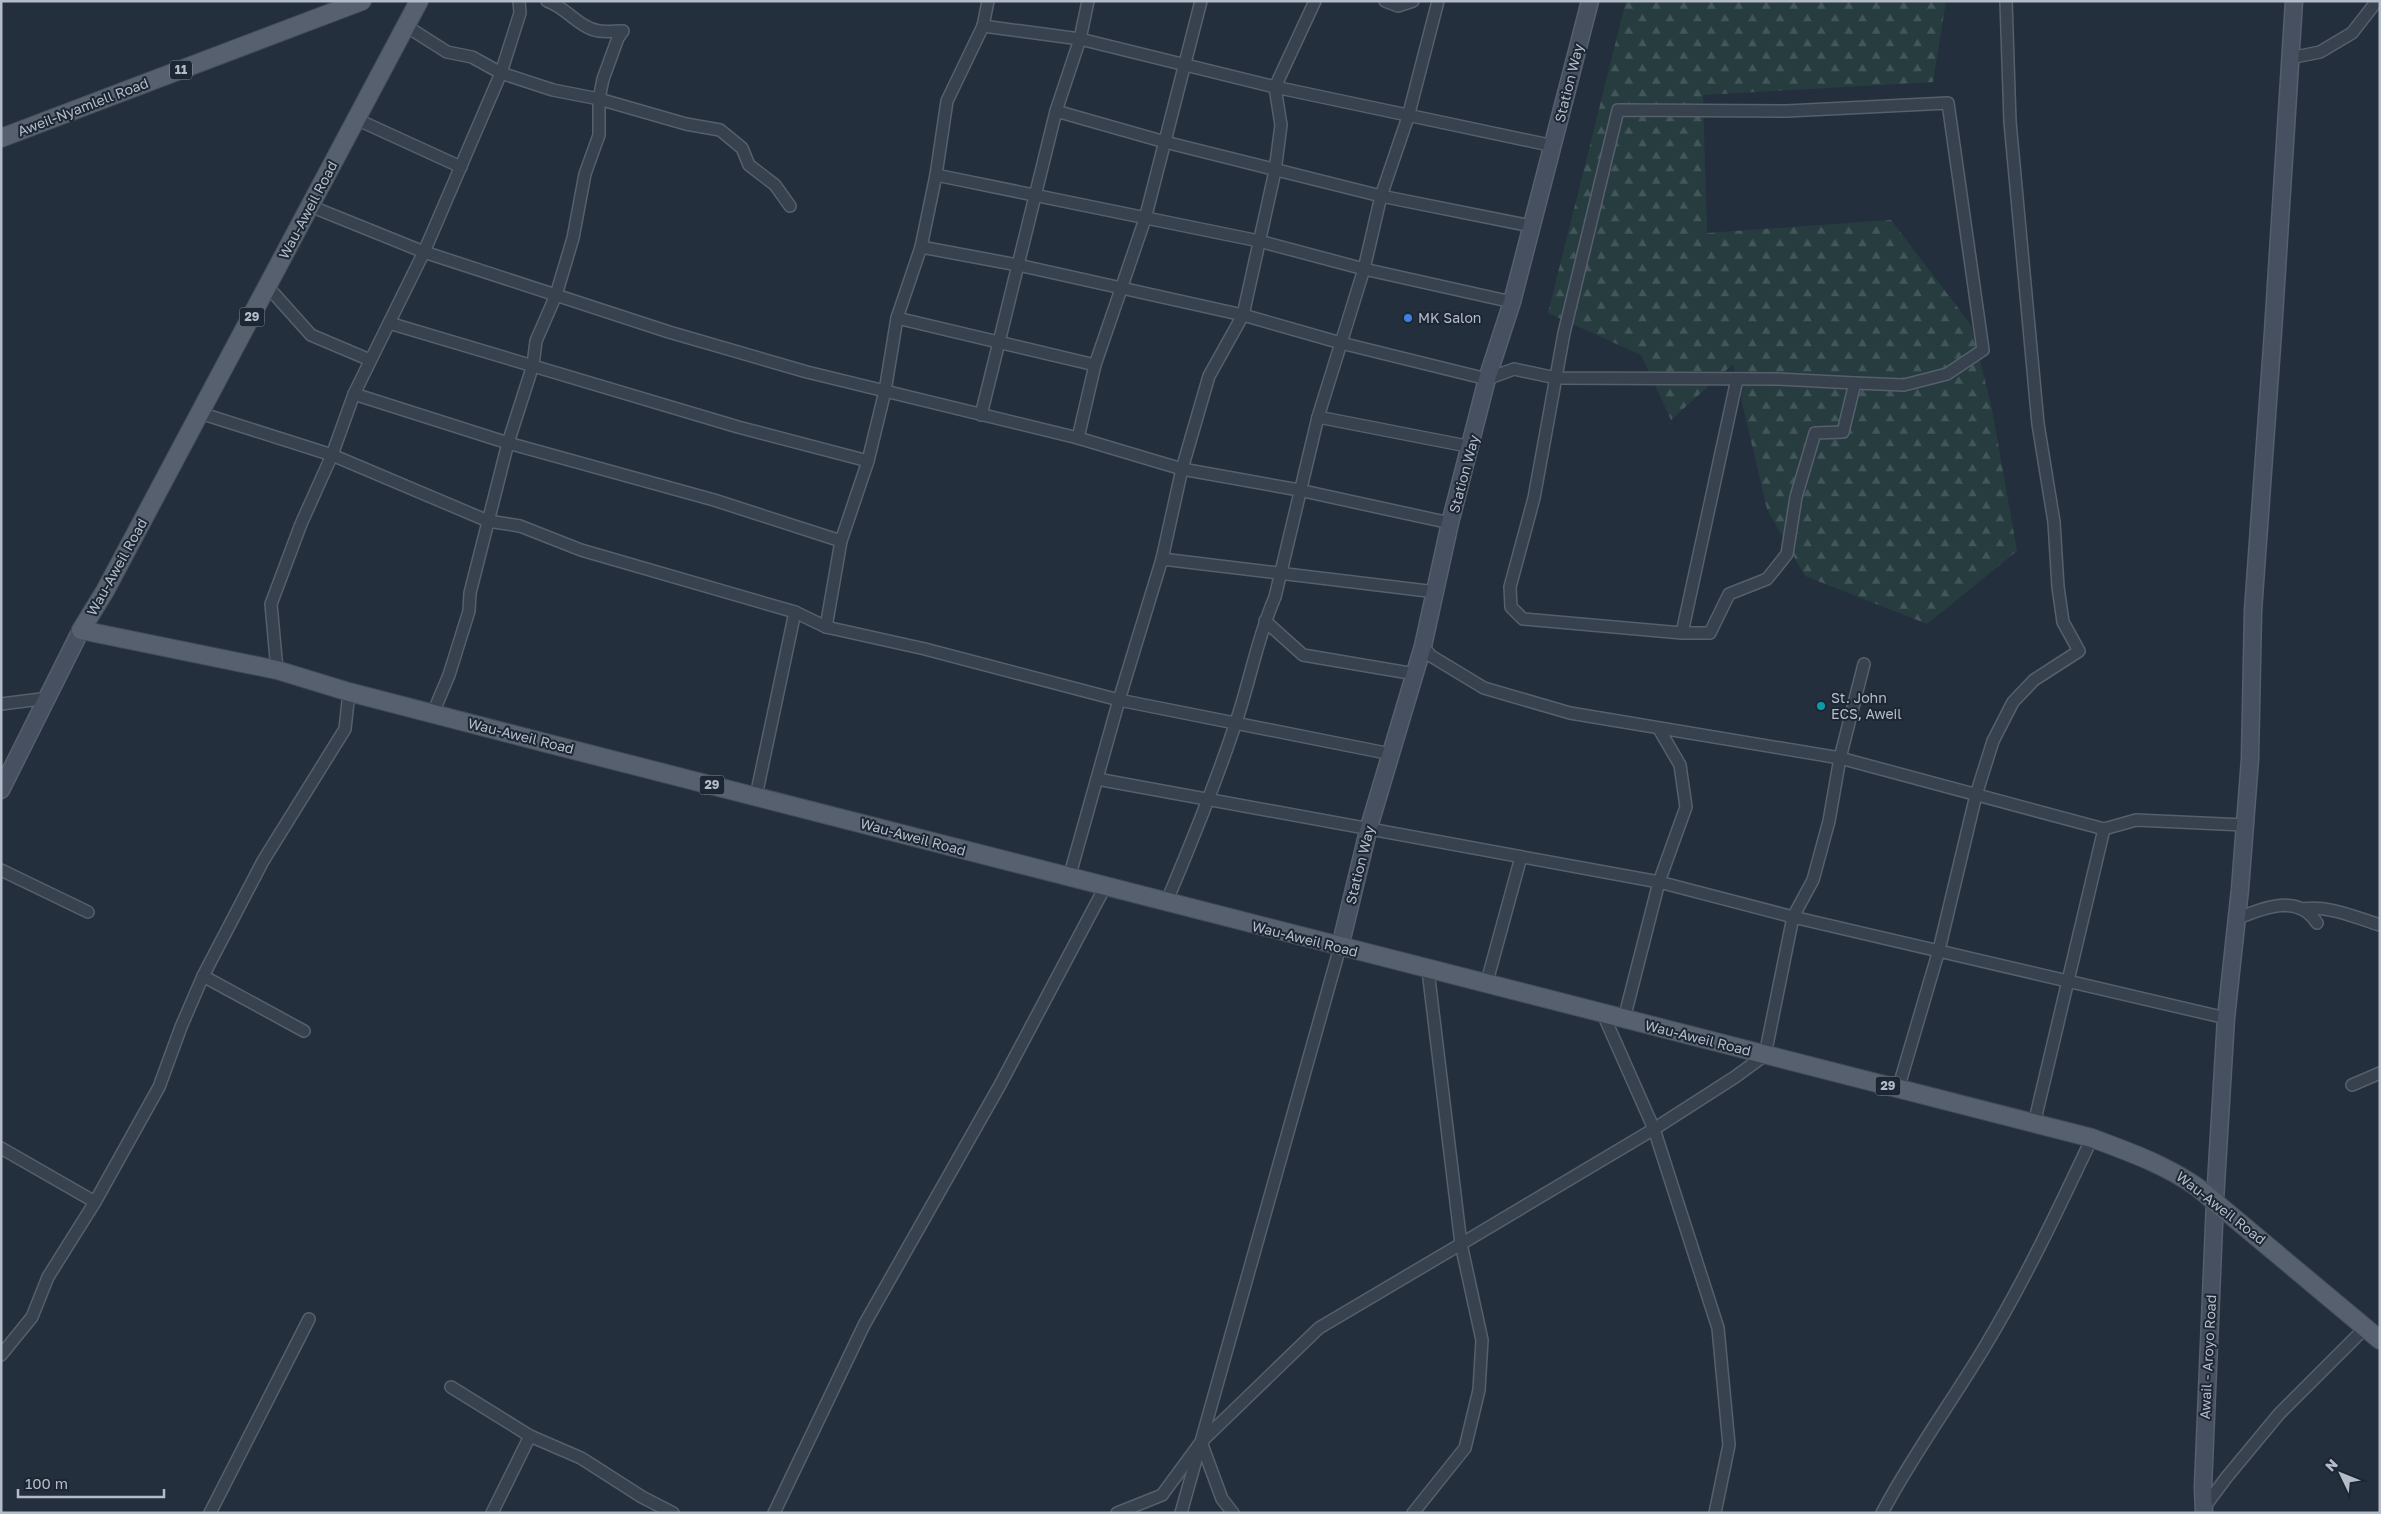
<svg xmlns="http://www.w3.org/2000/svg" width="2381" height="1514" viewBox="0 0 2381 1514" font-family="'Golos Text',sans-serif">
<defs>
<pattern id="forest-firs" width="22" height="20" patternUnits="userSpaceOnUse" patternTransform="scale(1.25)"><rect width="22" height="20" fill="#263c3f"/><path d="M5 1l3.5 6h-7zM16 11l3.5 6h-7z" fill="#435659"/></pattern>
</defs>
<rect width="100%" height="100%" fill="#242f3e"/>
<path fill="url(#forest-firs)" d="M1626,1H1946L1933,82L1703,95L1707,233L1891,220L1971,325L1992,409L2017,551L1927,624L1805,576L1767,509L1733,364L1671,420L1641,355L1548,313Z"/>
<g fill="none" stroke-linecap="round" stroke-linejoin="round">
<g stroke="#565f6c" stroke-width="14">
<g id="street">
<path d="M1385,1L1398,6L1413,1"/>
<path d="M406,26L447,52L472,57L501,73L553,90L599,99L686,124L720,130L742,148L749,165L775,185L790,206"/>
<path d="M983,26L1080,39L1275,87L1554,146"/>
<path d="M2290,58L2320,52L2352,33L2377,1"/>
<path d="M1056,111L1165,142L1381,196L1531,226"/>
<path d="M356,119L461,167"/>
<path d="M936,175L1259,241L1364,269L1512,302"/>
<path d="M310,206L424,252L669,332L807,372L1078,438L1182,469L1299,490L1450,523"/>
<path d="M921,247L1018,265L1243,315L1341,343L1487,379L1514,369L1556,378L1776,379L1855,383"/>
<path d="M268,287L311,335L370,360"/>
<path d="M897,318L1095,365"/>
<path d="M389,323L738,427L868,461"/>
<path d="M354,394L508,443L714,500L841,541"/>
<path d="M200,413L332,455L488,521L520,526L581,550L795,612L826,627L925,649L1119,700L1391,754"/>
<path d="M981,415L1056,111L1080,39L1088,1"/>
<path d="M1318,417L1472,447"/>
<path d="M1078,438L1095,365L1145,219L1201,1"/>
<path d="M1162,559L1436,592"/>
<path d="M1265,621L1303,655L1415,674"/>
<path d="M826,627L841,541L868,461L885,391L897,318L921,247L936,175L947,101L983,26L988,1"/>
<path d="M1682,633H1710L1729,594L1767,579L1787,554L1796,497L1815,433L1843,432L1855,383L1904,385L1947,374L1983,350L1948,103L1787,111L1618,110L1564,333L1534,498L1510,587L1511,607L1523,619L1682,633L1737,379"/>
<path d="M1423,646L1431,656L1484,688L1570,713L1840,758L2104,829L2136,820L2244,825"/>
<path d="M277,670L271,604L301,524L332,455L354,394L424,252L501,73L520,13L519,1"/>
<path d="M1,704L49,698"/>
<path d="M433,713L449,675L469,611L470,593L508,443L533,365L536,341L556,295L573,238L585,174L599,135V99L603,79L618,38L623,31C615,31 606,32 599,31C579,28 566,7 547,1"/>
<path d="M1097,779L1659,882L1793,917L2226,1018"/>
<path d="M756,796L795,612"/>
<path d="M1,870L88,912"/>
<path d="M1069,878L1119,700L1162,559L1182,469L1209,376L1243,315L1275,171L1281,125L1275,87L1315,1"/>
<path d="M1166,903C1191,844 1215,785 1235,725C1250,682 1257,638 1275,597L1318,417L1364,269L1381,196L1408,117L1438,1"/>
<path d="M2302,909C2329,905 2354,917 2380,925"/>
<path d="M2236,919C2263,908 2298,893 2317,923"/>
<path d="M203,976L304,1031"/>
<path d="M1486,985L1521,857"/>
<path d="M1624,1019L1659,882L1686,807L1680,765L1659,729"/>
<path d="M2352,1085L2380,1073"/>
<path d="M1898,1089L1939,950L1976,795L1993,741L2013,702L2034,680L2079,651L2063,622L2058,587L2054,522L2038,424L2010,122L2006,1"/>
<path d="M2034,1124L2104,829"/>
<path d="M1,1148L95,1202"/>
<path d="M1,1355L32,1317L48,1277L95,1202L159,1087L181,1027L203,976L263,861L345,729L349,692"/>
<path d="M451,1387L530,1436L581,1458L642,1497L673,1513"/>
<path d="M1201,1442L1222,1499L1233,1513"/>
<path d="M2203,1509L2226,1478L2279,1414L2365,1328"/>
<path d="M210,1513L309,1319"/>
<path d="M492,1513L530,1436"/>
<path d="M774,1513L864,1325L1000,1085L1105,887"/>
<path d="M1117,1513L1162,1495L1201,1442L1319,1328L1461,1244L1428,970"/>
<path d="M1181,1513L1340,947"/>
<path d="M1413,1513L1465,1448L1479,1390L1482,1340L1461,1244L1654,1129L1603,1014"/>
<path d="M1715,1513L1729,1445L1718,1328L1654,1129L1735,1077L1765,1055L1793,917L1813,880L1829,821L1840,758L1864,664"/>
<path d="M1882,1513C1912,1456 1951,1403 1984,1348C2025,1280 2058,1210 2092,1138"/>
</g>
</g>
<g stroke="#565f6c" stroke-width="19">
<g id="secondary">
<path d="M1,790L81,630"/>
<path d="M1340,947L1369,827L1423,646L1450,523L1487,379L1512,302L1590,1"/>
<path d="M2204,1513L2203,1487L2215,1201L2226,1018L2240,889L2250,759L2253,611L2273,332L2294,1"/>
</g>
</g>
<g stroke="#414a57" stroke-width="20">
<g id="primary">
<path d="M419,1L105,591L81,630L277,670L349,692L546,743L2092,1138C2129,1152 2164,1164 2197,1187L2380,1340"/>
<path d="M1,138L362,1"/>
</g>
</g>
<use href="#street" stroke="#38414e" stroke-width="11"/>
<use href="#secondary" stroke="#465061" stroke-width="16"/>
<use href="#primary" stroke="#56606e" stroke-width="18"/>
</g>
<circle fill="#3f7fe0" stroke="#1d2633" stroke-width="2" cx="1408" cy="318" r="5"/>
<circle fill="#0f9aa8" stroke="#1d2633" stroke-width="2" cx="1821" cy="706" r="5"/>
<g text-anchor="middle" stroke-width="4" stroke-linejoin="round" paint-order="stroke">
<g fill="#1d2633" stroke="#878f9c" stroke-width="1">
<rect x="170" y="60.5" width="22" height="19" rx="4"/>
<rect x="239.5" y="307.5" width="25" height="19" rx="4"/>
<rect x="699.5" y="775.5" width="25" height="19" rx="4"/>
<rect x="1875.5" y="1076.5" width="25" height="19" rx="4"/>
</g>
<g font-size="12" font-weight="bold" fill="#b4bcc9">
<text x="181" y="74">11</text>
<text x="252" y="321">29</text>
<text x="712" y="789">29</text>
<text x="1888" y="1090">29</text>
</g>
<g font-size="14" fill="#b4bcc9" stroke="#1d2633">
<text transform="translate(1569 83) rotate(-76)" y="5">Station Way</text>
<text transform="translate(83 107) rotate(-21)" y="5">Aweil-Nyamlell Road</text>
<text transform="translate(308 210) rotate(-62)" y="5">Wau-Aweil Road</text>
<text transform="translate(1464 474) rotate(-75)" y="5">Station Way</text>
<text transform="translate(117 567) rotate(-61)" y="5">Wau-Aweil Road</text>
<text transform="translate(521 736) rotate(14)" y="5">Wau-Aweil Road</text>
<text transform="translate(913 837) rotate(15)" y="5">Wau-Aweil Road</text>
<text transform="translate(1360 865) rotate(-76)" y="5">Station Way</text>
<text transform="translate(1305 939) rotate(14)" y="5">Wau-Aweil Road</text>
<text transform="translate(1698 1038) rotate(14)" y="5">Wau-Aweil Road</text>
<text transform="translate(2221 1208) rotate(38)" y="5">Wau-Aweil Road</text>
<text transform="translate(2208 1357) rotate(-87)" y="5">Awail - Aroyo Road</text>
</g>
<g font-size="14" fill="#b4bcc9" stroke="#1d2633" text-anchor="start">
<text x="1418" y="323">MK Salon</text>
<text x="1831" y="703">St. John<tspan x="1831" dy="16">ECS, Aweil</tspan></text>
</g>
</g>
<rect width="2381" height="1514" fill="none" stroke="#b4bcc9" stroke-width="5"/>
<g transform="translate(2341 1474) rotate(313)" stroke="#1d2633" stroke-width="4" paint-order="stroke">
<path d="M0-4L9 19L0 12L-9 19Z" fill="#b4bcc9"/>
<text y="-8" font-size="14" font-weight="bold" text-anchor="middle" fill="#b4bcc9">N</text>
</g>
<path d="M18 1489v8h146v-8" fill="none" stroke="#b4bcc9" stroke-width="2.5"/>
<text x="25" y="1489" font-size="15" fill="#b4bcc9" stroke="#1d2633" stroke-width="4" paint-order="stroke">100 m</text>
</svg>
